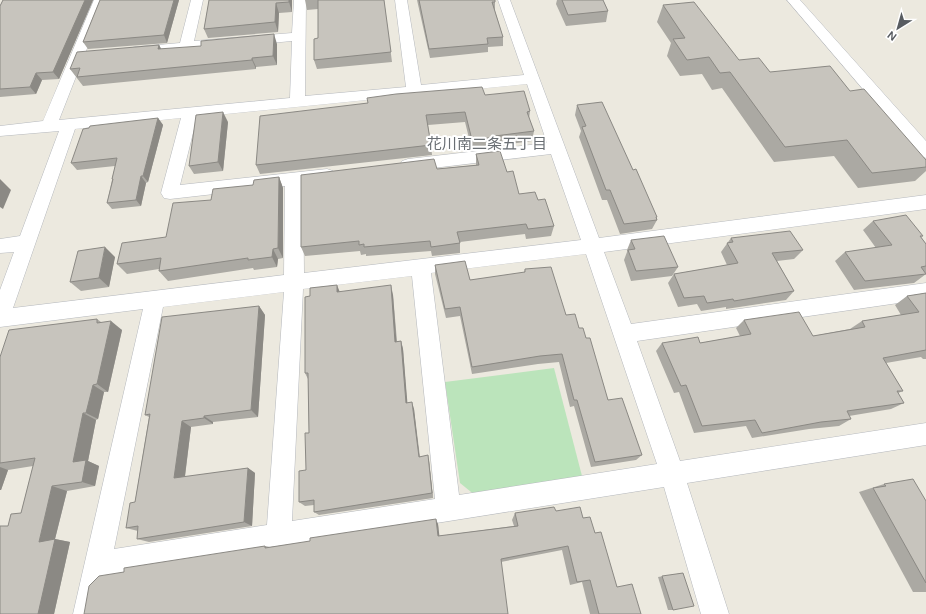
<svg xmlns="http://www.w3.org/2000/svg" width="926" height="614" viewBox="0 0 926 614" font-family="'DM Sans','Noto Sans JP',sans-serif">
<rect width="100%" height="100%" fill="#ece9df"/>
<path fill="#bbe4bb" d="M554,368L582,476L476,496L460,483L445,382Z"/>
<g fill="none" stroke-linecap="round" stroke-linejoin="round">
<g stroke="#b5b8bd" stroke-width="1">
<g id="minor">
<path d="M94,0H106L59,120L290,98L292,41L135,55L130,54L128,51L130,48L135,47L180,43L191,0H203L194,41L292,33L294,0H306L305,96L406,87L395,0H407L421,85L524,75L498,0H510L599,238L926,195V209L604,252L631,324L926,283V299L637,341L680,461L926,423V445L687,483L729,614H701L664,487L108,575L101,614H73L143,309L0,327V290L14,252L0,253V239L20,236L59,131L0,136V126L43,121ZM527,84L547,143L408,159L402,161L400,165L402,169L408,171L551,154L581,240L304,273L303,184L333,179L335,175L333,171L327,169L180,185L197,117ZM181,118L161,193L164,198L170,199L285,186L284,275L13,308L75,129ZM586,254L657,464L459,495L431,273ZM412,276L435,499L292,521L303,289ZM284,292L267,525L114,549L163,307Z"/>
<path d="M787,0H800L926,141V158L920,156Z"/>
</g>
</g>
<use href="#minor" fill="#fff" fill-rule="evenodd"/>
</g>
<g fill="#aba9a3">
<path d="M3,0H93L59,79L42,80L36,94L0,97V6Z"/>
<path d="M100,0H179L167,43L88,49L83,42Z"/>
<path d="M209,0H292V12L279,13L278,32L208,38L204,29Z"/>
<path d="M305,0H384L392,62L317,69L314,60L318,38V9L307,10Z"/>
<path d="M417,0H495V11L503,37V46L488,47V52L430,58Z"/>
<path d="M557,0H603L608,11L606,22L566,26L556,4Z"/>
<path d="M663,5L739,60L770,72L850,91L926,160V171L915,181L858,188L834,156L774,162L722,88L712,90L702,74L680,76L667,56L671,43L657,22Z"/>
<path d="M277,44V65L256,67V69L83,86L70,69L159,45L161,49Z"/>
<path d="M485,95L530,111L529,119L534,131L532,141L495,146V147L472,150L465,122L428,125L431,145L432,155L260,174L256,165L368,103Z"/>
<path d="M577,105L633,170L657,217L656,218L657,220L652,229L620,234L607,200H602L579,137L581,131L575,115Z"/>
<path d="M158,118L163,125L148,182L146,183L141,206L112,209L107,203L112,180V179L115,166L77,170L71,163L89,128Z"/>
<path d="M228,122L223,171L194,174L189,166Z"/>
<path d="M476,154L507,172L519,194L538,200L554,226L551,236L526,239L525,234L460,242V253L432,256L431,251L366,256V254L361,255L360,251L305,256L301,247L437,169L476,165Z"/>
<path d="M279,177L283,188V258L278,259L277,267L254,270L253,268L168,281L159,271V269L127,274L117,264L166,237L211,200L253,185Z"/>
<path d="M873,221L923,236L921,237L926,244V274L914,283L854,290L835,261L845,252L876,248L863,230Z"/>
<path d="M731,238L803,250L794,259L777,261L794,291L786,300L726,309V307L701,311L697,304L678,307L668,283L674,274L727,265L721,252Z"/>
<path d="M631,240L678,267L672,276L631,281L624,260L627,252V250Z"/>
<path d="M115,257L109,287L81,291L70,282Z"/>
<path d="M435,265L470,280L524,273L525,269L566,315L579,328L586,338L608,400L642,455L636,460L591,467L574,406L570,407L559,362L538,364L472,374L460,316L446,318L435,274Z"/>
<path d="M339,292L393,295L397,341H401L403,349L407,403L414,409L420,457L429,461L433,498L319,515L314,512V505L305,506L299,502L306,470L309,433L308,379L305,373Z"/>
<path d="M926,293V359H923L921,357L886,363L903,391L898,393L904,403L891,409L849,416L851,419L839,426L809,429L752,438L746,426L694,433L679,392L674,393L656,351L662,343H700L740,336L736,328L744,320L813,336L850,329L862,321L901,315L895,305L907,296Z"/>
<path d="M259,306L265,315L258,417L213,422V424L191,427L185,477L248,468L255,473L252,526L149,542L137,539L138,531L126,528L135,502L149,417L145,415Z"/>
<path d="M97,319L101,322L122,330L108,392H104L98,419L96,420L88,461L99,466L95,486L67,491L55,539L70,542L54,614H0L8,526L21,513L33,466L8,470L1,490H0V357Z"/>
<path d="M884,484L926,501V592H913L859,492Z"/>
<path d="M556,511L583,518L595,533L617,587L641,614H590L582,582L570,585L562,550L501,562L124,572L265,546L270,547L438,524L439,536L514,526L512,520L515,513Z"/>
<path d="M683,573L673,610H668L658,577Z"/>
</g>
<g fill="#8b8984">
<path d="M85,0H93L59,79L53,72Z"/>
<path d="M174,0H179L167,43L164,35Z"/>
<path d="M289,0H292V12L289,2Z"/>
<path d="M276,3L279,13L278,32L275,22Z"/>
<path d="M274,34L277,44V65L273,56Z"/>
<path d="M159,45L164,54L158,49Z"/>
<path d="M252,58L256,67V69L252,60Z"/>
<path d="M36,73L42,80L36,94L30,87Z"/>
<path d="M223,112L228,122L223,171L218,162Z"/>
<path d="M158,118L163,125L148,182L143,176Z"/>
<path d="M141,176L146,183L141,206L136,200Z"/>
<path d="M279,177L283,188V258L278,248Z"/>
<path d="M0,179L11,190L3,209L0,207Z"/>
<path d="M105,247L115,257L109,287L99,278Z"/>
<path d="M273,249L278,259L277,267L272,257Z"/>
<path d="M337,285L341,295L337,292Z"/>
<path d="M391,285L393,295L397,350L395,342Z"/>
<path d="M259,306L265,315L258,417L251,410Z"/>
<path d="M111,321L122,330L108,392L97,384Z"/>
<path d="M401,341L403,349L408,410L406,403Z"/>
<path d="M93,385L104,392L98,419L86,413Z"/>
<path d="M412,402L414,409L420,462L419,457Z"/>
<path d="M83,413L96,420L88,461L99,466L95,486L82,482L73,462Z"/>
<path d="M204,416L213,422V424L204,418Z"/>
<path d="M182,421L191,427L184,483L174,478Z"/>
<path d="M428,455L429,461L433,498L432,493Z"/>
<path d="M0,467L8,470L1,490H0Z"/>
<path d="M248,468L255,473L252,526L244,522Z"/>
<path d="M52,486L67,491L55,539L70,542L54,614H38L39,542Z"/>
<path d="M436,519L438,524L440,541L438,536Z"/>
</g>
<g fill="#c7c4bd" stroke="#8b8984">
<path d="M3,0H85L53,72L36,73L30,87L0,89V6Z"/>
<path d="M100,0H174L164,35L83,42Z"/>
<path d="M209,0H289V2L276,3L275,22L204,29Z"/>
<path d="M318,0H384L391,52L314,60V39L318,38Z"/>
<path d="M419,0H495V2H492L503,37L487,38L488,44L429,49Z"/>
<path d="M562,0H603L608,11L568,15Z"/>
<path d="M694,2L739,60L759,58L770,72L830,66L850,91L864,89L926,160V167L872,173L847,140L785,147L730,72L720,73L709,57L687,60L673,39L685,38L663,5Z"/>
<path d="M274,34L273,56L252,58V60L77,77L80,68L70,69L77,52L159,45L158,49L201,46V41Z"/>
<path d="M482,87L485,95L524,91L530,111L527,112L534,131L495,136L496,137L472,140L465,112L426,115L431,145L256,165L260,116L368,103L367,98L396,94Z"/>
<path d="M602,102L633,170L636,169L657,217H656L657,220L624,224L610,190H606L582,127L586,126L577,105Z"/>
<path d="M223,112L218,162L189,166L196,115Z"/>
<path d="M158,118L143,176H141L136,200L107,203L113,179H112L117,158L71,163L83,129L89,128L90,126Z"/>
<path d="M500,151L507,172L513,171L519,194L535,192L538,200L545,199L554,226L528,229L526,224L457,232L460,243L431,247L430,241L364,247V244L359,245V241L301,247V175L434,159L437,169L479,165L476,154Z"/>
<path d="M279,177L278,248L273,249L272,257L248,260V258L159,271L161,258L117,264L122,243L166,237L173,203L211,200L213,189L253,185L254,180Z"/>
<path d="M906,215L923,236H920L926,244V266L921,267L926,274L865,281L845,252L892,245L873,221Z"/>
<path d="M790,231L803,250L772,253L794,291L734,301L733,299L707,303L704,296L684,298L674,274L738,263L727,243L733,242L731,238Z"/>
<path d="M664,236L678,267L636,271L628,250L635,249L631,240Z"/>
<path d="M105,247L99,278L70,282L78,251Z"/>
<path d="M465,261L470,280L525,272V269L551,267L566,315L575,314L579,328H583L586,338H590L608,400L622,398L642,455L595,462L577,400H574L562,354L540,356L472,367L460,307L445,309L435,265Z"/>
<path d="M337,285V292L391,285L395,342L401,341L406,403L412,402L419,457L428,455L432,493L314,512V500L299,502V471L306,470L305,433H309L308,373H305V297L310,296V288Z"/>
<path d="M926,293V350L883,358L903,391H897L904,403L847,411L851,419L821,422L762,433L755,420L702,426L686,385L681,386L662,343L698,337L700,343L751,334L744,320L799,312L813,336L865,327L862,321L919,312L907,296Z"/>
<path d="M259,306L251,410L204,416V418L182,421L174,478L248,468L244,522L137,539L138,526L126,528L130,503L135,502L150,414L145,415L162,317Z"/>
<path d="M97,319V323L111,321L97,384L93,385L86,413H83L73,462L86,460L82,482L52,486L39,542L55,539L38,614H0V526H8L11,514L21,513L35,458L0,463V357L9,330Z"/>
<path d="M913,479L926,501V583L873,488L886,486L884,484Z"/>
<path d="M554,507L556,511L580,507L583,518L590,517L595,533L601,532L617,587L632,584L641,614H599L590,580L577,582L568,546L501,559L508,614H84L89,586L99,576L124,572V568L265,546V548L310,541V538L436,519L438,536L518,526L515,513Z"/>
<path d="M683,573L694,606L673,610L662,576Z"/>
</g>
<g text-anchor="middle" stroke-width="4" stroke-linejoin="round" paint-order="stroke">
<g font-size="15" fill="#696e73" stroke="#fff">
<text x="487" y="149">花川南二条五丁目</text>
</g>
</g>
<g transform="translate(898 28) rotate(217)" stroke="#ffffff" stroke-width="3" paint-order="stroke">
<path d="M0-3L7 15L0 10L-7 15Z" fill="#585c61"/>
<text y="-6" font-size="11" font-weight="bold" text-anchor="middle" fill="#585c61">N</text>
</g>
</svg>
